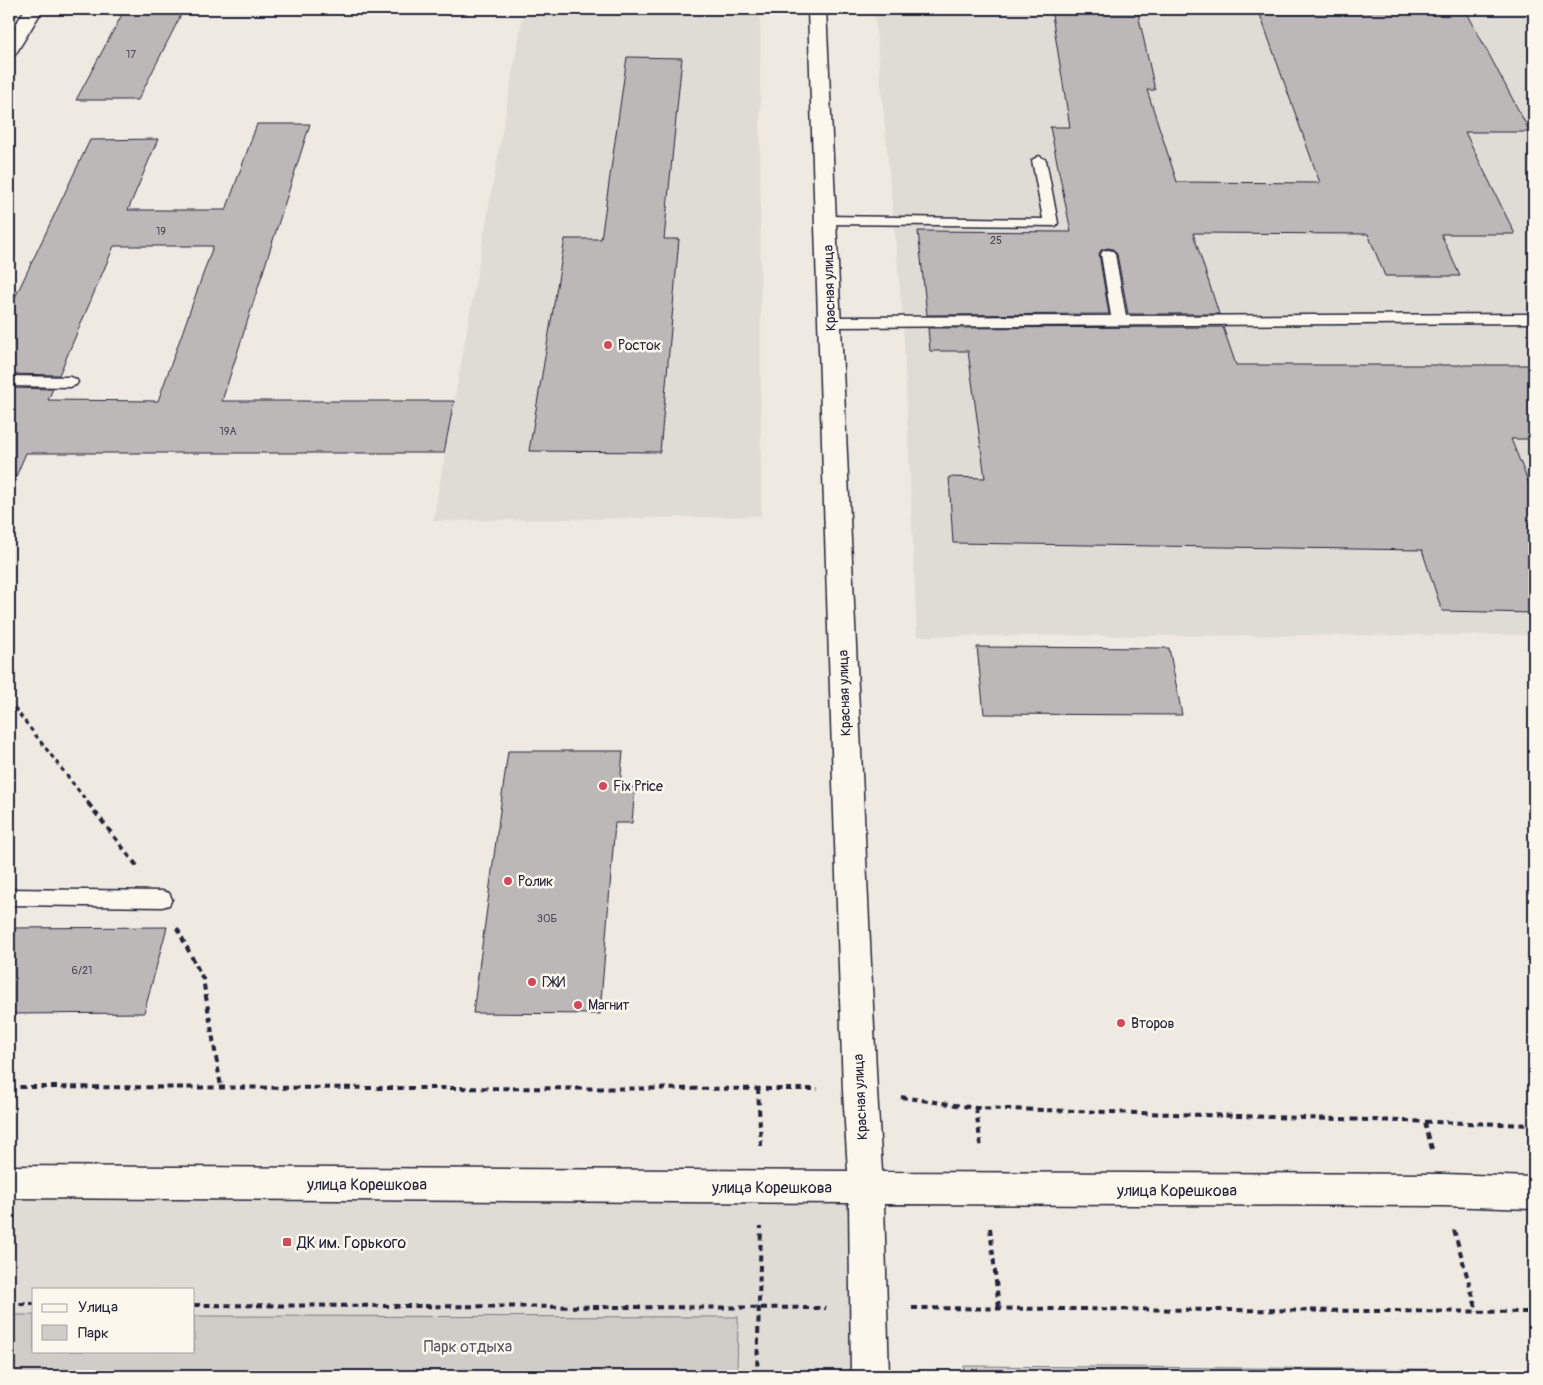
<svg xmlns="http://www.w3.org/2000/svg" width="1543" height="1385" viewBox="0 0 1543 1385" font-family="Pangolin,sans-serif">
<rect width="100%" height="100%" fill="#eeeae2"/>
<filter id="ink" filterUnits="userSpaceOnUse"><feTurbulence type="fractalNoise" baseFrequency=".02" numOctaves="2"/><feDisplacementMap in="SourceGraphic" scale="10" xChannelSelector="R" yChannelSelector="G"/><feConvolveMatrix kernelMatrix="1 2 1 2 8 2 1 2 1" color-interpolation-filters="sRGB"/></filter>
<g filter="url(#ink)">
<g fill="#dfdbd5" fill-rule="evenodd">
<path d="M524,9H760L761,516L433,521Z"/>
<path d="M874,9H1534V635L917,636L903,322Z"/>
<path d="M9,1182L866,1188L870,1376H9ZM34,1289H194V1351H34Z"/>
</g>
<g fill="#d0cdc9" stroke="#797882">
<path d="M9,1315H34V1351H194V1316L738,1317L737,1376H9Z"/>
<path d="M964,1366L1534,1370V1376H964Z"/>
</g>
<g fill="#bcb8b8" stroke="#22223b">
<path d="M125,9H184L138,100H76Z"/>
<path d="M1051,9H1137L1155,90H1147L1177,182L1320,183L1258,9H1465L1530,132H1465L1515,234H1441L1460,276H1385L1368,234L1193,233L1219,314H1128L1117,254L1113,249L1108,248L1101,250L1099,254L1109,314L927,315L918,231L1071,232L1050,127H1070Z"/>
<path d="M627,57L682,58L664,239H679L660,452L529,451L565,239H601Z"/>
<path d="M257,124H310L222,401H454L444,453H26L9,493V388L53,389L48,400L158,401L213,246H114L59,375L9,374V310L90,140L158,139L128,210H226Z"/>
<path d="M1223,327L1236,365H1534V439H1511L1534,496V613L1442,611L1422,550L953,543L949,477L985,478L968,351H930L928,328Z"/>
<path d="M977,647L1169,648L1182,715L984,714Z"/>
<path d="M508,751H623L620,786L635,787L632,823H615L600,1014L473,1013Z"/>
<path d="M167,927L144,1013L9,1014V928Z"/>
</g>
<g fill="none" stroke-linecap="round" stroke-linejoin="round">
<g stroke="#22223b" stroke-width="3">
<g id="lane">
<path d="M1039,156L1046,160L1058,223L1056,226L826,224L821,223L819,220L821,217L826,216L1043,219L1032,160Z"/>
<path d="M1108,250L1113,251L1115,254L1126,316L1534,314V323L830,327L825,325L822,322L825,319L830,317L1111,316L1101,254L1103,251Z"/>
<path d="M9,376L70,377L76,379L78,382L76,385L70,387L9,386Z"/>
<path d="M9,889L162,891L169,893L172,899L169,905L162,907L9,905Z"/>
</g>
</g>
<g stroke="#22223b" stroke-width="3">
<g id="secondary">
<path d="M25,9H43L15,55L9,56V36Z"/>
<path d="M808,9H826L877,1091L882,1172L1444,1174L1534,1177V1209L1444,1206L884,1204L889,1376H851L849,1203L9,1198V1166L848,1171L843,1091Z"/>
</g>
</g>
<path stroke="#22223b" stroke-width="3" stroke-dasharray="4.5 4" stroke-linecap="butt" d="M9,701L89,804"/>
<g stroke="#22223b" stroke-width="4" stroke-dasharray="6 4.5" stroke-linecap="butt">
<path d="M88,803L137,866"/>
<path d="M177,928L203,979L221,1087"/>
<path d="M9,1087L818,1089"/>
<path d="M758,1088L761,1146"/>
<path d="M901,1097L976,1108L1534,1125"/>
<path d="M976,1108L981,1148"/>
<path d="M1425,1123L1432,1149"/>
<path d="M990,1228L999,1308"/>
<path d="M1454,1230L1477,1311"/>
<path d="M9,1304H34"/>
<path d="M194,1305L826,1308"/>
<path d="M912,1308L1534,1312"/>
<path d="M757,1376L761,1227"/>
</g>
<use href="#lane" fill="#fbf7ec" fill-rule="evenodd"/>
<use href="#secondary" fill="#fbf7ec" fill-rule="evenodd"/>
</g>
</g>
<g fill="#d1495b" stroke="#fbf7ec" stroke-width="2">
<circle cx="608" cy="345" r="5"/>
<circle cx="603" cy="786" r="5"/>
<circle cx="508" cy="881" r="5"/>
<circle cx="532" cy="982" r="5"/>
<circle cx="578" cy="1005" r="5"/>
<circle cx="1121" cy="1023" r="5"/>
<rect x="282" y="1237" width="10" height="10" rx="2.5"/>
</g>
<g text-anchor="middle" stroke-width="5" stroke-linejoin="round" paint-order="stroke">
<g font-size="11" fill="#48485a">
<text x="131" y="58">17</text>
<text x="161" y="235">19</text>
<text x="996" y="244">25</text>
<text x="228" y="435">19А</text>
<text x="547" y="922">30Б</text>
<text x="82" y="974">6/21</text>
</g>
<g font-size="14" fill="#22223b" stroke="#fbf7ec">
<text transform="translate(829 288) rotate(-92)" y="5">Красная улица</text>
<text transform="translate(844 693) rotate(-92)" y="5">Красная улица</text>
<text transform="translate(860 1097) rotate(-93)" y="5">Красная улица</text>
</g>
<g font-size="14" fill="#22223b" stroke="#fbf7ec" text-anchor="start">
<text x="618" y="350">Росток</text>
<text x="613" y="791">Fix Price</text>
<text x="518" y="886">Ролик</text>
<text x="542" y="987">ГЖИ</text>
<text x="588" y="1010">Магнит</text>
<text x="1131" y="1028">Второв</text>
</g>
<g font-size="16" fill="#22223b" stroke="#fbf7ec">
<text x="367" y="1190">улица Корешкова</text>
<text x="772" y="1193">улица Корешкова</text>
<text x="1177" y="1196">улица Корешкова</text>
</g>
<g font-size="16" fill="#22223b" stroke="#fbf7ec" text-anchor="start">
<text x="297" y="1248">ДК им. Горького</text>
</g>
<g font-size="16" fill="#565566" stroke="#fbf7ec">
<text x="468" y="1352">Парк отдыха</text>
</g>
</g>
<rect width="1543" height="1385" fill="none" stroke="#fbf7ec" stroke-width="30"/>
<rect x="15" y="15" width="1513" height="1355" fill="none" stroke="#22223b" stroke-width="2" filter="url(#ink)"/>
<rect x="32" y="1288" width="162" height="65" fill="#fbf7ec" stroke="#a4a2a5"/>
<rect x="42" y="1304" width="25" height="8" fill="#fbf7ec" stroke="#a4a2a5"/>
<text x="78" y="1312" font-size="15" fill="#22223b">Улица</text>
<rect x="42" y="1325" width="25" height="15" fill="#d0cdc9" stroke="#a4a2a5"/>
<text x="78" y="1338" font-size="15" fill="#22223b">Парк</text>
</svg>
